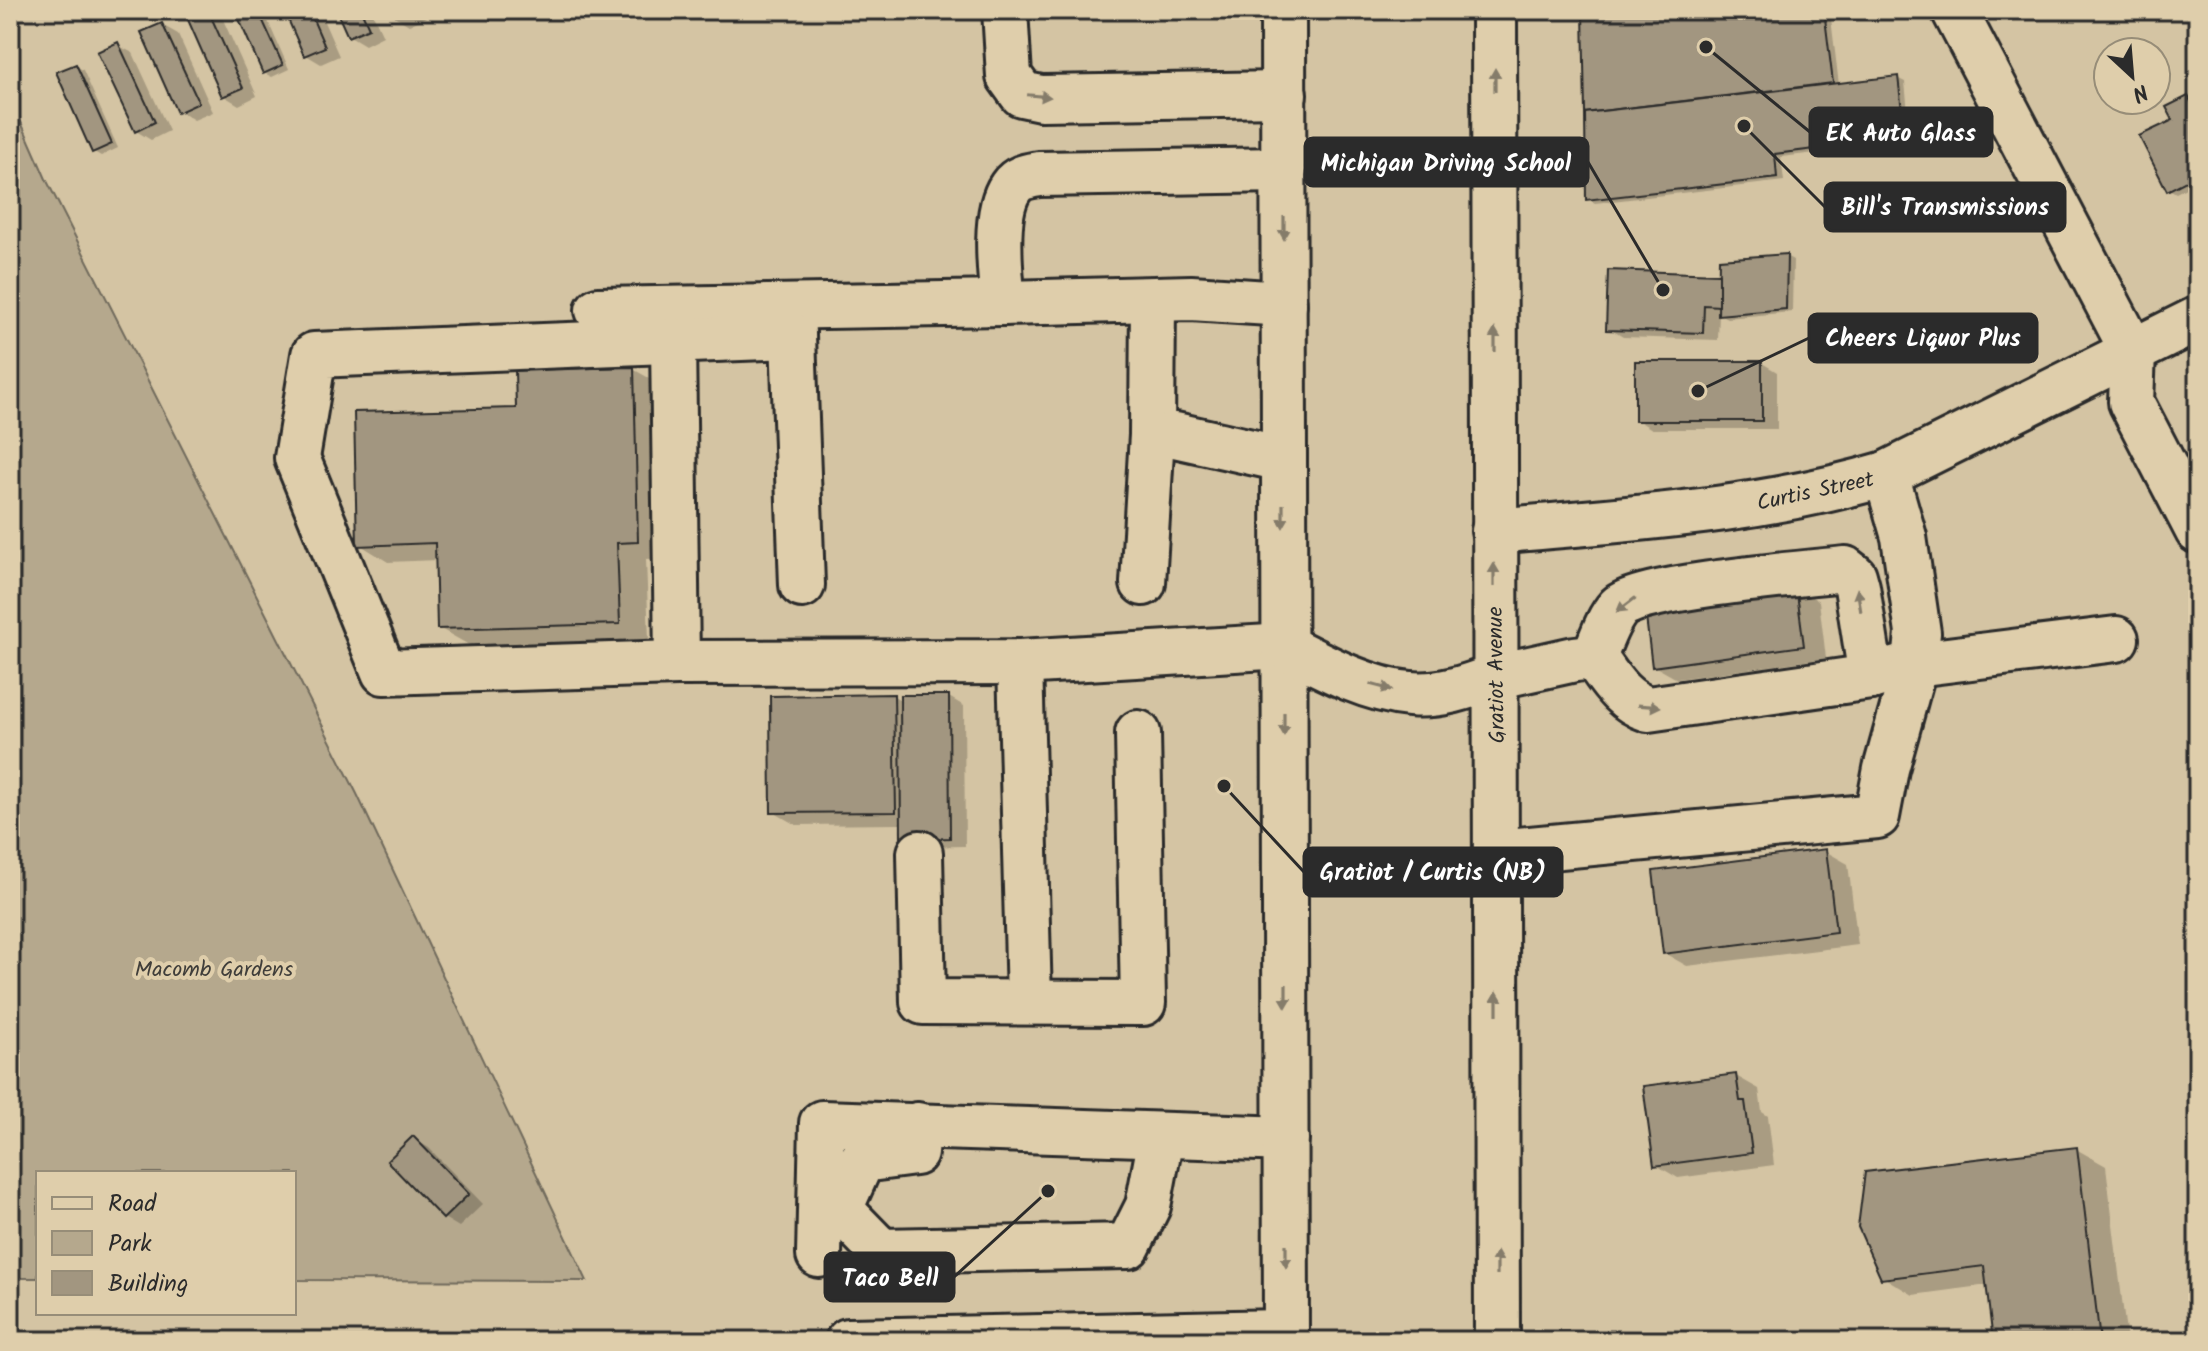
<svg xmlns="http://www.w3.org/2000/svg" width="2208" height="1351" viewBox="0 0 2208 1351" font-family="Kalam,sans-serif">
<rect width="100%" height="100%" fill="#d4c4a3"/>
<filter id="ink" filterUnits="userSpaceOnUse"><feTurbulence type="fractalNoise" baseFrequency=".0125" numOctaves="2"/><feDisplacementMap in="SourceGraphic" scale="16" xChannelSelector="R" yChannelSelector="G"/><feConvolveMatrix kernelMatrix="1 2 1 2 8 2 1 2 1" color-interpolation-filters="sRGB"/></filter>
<g filter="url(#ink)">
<path fill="#b5a88d" stroke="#706a5c" stroke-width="2" d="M10,97L46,179L357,794L587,1281L294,1280V1173H38V1278H10Z"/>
<g fill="#0003">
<path d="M197,10H212L221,15L257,96L239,105L224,96Z"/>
<path d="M237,10H263L289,69L272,77L264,73Z"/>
<path d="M287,10H319L339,56L321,64L306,55Z"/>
<path d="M338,10H371L383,36L365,45L350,36Z"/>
<path d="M391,10H424L427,17L409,25L394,16Z"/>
<path d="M1585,10H1830L1839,85L1897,78L1905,82L1911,142L1781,157L1784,181L1595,203L1588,199Z"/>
<path d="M162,25L178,34L213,112L194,120L179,111Z"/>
<path d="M117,45L133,53L169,131L151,140L136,131Z"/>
<path d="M76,66L83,70L118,148L101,156L94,152Z"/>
<path d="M2188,98L2195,102L2198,108V182L2176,193L2169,189L2176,121Z"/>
<path d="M1786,256L1793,260L1792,312L1727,318L1719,314L1718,340L1623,337L1608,328Z"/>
<path d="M1762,363L1777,372V429H1652L1637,420Z"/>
<path d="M633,369L663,386L667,558L646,559L649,640L469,645L439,628L438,560L388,562L359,544L518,410Z"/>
<path d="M1796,588L1819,601L1826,658L1677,679L1654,666Z"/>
<path d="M894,696L902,701L949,697L964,706L965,846L918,847L903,824L796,825L773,812Z"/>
<path d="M1825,851L1848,864L1858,945L1687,966L1664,953Z"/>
<path d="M1736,1076L1759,1089L1762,1112L1768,1116L1774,1165L1678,1178L1656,1165Z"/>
<path d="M414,1139L429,1148L483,1204L459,1227L444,1218Z"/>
<path d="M2076,1149L2106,1166L2127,1341H1995L1988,1285L1913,1295L1883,1277Z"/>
</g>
<g fill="#a29680" stroke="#2b2b2b" stroke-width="2">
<path d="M192,10H208L243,88L222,97L185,13Z"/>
<path d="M235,10H258L283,65L263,74Z"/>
<path d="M284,10H309L325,47L304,56Z"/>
<path d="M336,10H361L369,28L348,37Z"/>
<path d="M1583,10H1824L1833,83L1585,113Z"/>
<path d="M162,23L199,103L177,113L141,32Z"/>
<path d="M118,42L155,122L135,132L97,52Z"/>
<path d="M76,64L112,144L92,153L56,72Z"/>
<path d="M1898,76L1905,138L1775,154L1777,178L1586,200L1585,113Z"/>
<path d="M2188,96L2195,109L2198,107V175L2167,191L2139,136L2173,120L2166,107Z"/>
<path d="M1787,254L1786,309L1718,315L1719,259Z"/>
<path d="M1608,270L1719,274V306L1704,305L1703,333L1606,330Z"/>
<rect x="1635" y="361" width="127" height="60"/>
<path d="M634,367L638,542L617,543L620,624L437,629L435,543L357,546L354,412L516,408L515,370Z"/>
<path d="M1796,586L1804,646L1652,667L1646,617Z"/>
<path d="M894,694L896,812L771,813L770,696Z"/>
<path d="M900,695H949L950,838L901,840Z"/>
<path d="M1826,849L1836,932L1663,954L1653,871Z"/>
<path d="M1736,1074L1740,1101H1745L1752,1153L1654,1166L1643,1086Z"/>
<path d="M413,1136L469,1194L443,1219L387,1161Z"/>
<path d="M2077,1147L2100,1341H1993L1984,1266L1881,1279L1858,1227L1865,1172Z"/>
</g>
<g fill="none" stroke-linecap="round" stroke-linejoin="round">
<g stroke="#2b2b2b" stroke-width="50">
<g id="minor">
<path d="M1005,10L1009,76L1022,94L1041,98L1284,94"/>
<path d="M1954,10L2133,352L2131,402L2198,531"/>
<path d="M1284,170L1039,174C1028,176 1018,177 1011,187C993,212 1000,273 1003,303L1191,298L1284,304"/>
<path d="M1153,300L1152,435H1175L1283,459"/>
<path d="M792,308L802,585"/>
<path d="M598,310L1003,303"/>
<path d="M793,336L314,355L297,458L384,672L677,663L1020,662L1284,646"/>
<path d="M673,340L677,663"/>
<path d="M1494,531C1625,519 1759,512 1886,474L2198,319"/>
<path d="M1143,583L1152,435"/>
<path d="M1594,657C1610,679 1621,700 1648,709L1871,677L1915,664L2116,639"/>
<path d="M1594,657C1601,641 1607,620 1619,607C1639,587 1807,573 1845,569L1854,576L1857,587L1871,677"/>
<path d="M1020,662L1029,1001"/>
<path d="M1494,677L1575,659L1594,657"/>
<path d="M1497,852L1877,816L1886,769L1915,664L1918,633L1904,537L1886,474"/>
<path d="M920,853L923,1002L1143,1003L1138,733"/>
<path d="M917,1125L915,1153L862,1160L840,1209L881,1251L1128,1246L1148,1206L1161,1137"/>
<path d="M819,1255L822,1123L1286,1139"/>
<path d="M848,1341L1286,1332"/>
</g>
</g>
<g stroke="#2b2b2b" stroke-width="50">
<g id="major">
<path d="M1283,10L1286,1341"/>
<path d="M1494,10L1497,1341"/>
<path d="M1284,646C1323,666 1366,690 1410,694C1439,697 1468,687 1494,677"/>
</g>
</g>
<use href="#minor" stroke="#dfceab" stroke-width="44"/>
<use href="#major" stroke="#dfceab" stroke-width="44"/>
</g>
<defs><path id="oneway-solid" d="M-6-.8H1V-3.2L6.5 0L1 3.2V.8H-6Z" transform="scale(2)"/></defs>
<g fill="#857c6b">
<use href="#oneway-solid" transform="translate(1495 80) rotate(-90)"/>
<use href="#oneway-solid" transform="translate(1039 96) rotate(6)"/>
<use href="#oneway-solid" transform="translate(1284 228) rotate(90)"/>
<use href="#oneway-solid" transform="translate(1495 340) rotate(-90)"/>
<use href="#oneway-solid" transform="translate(1283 516) rotate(90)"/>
<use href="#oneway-solid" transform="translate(1494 575) rotate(-90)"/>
<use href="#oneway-solid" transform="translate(1859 600) rotate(-99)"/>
<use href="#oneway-solid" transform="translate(1626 605) rotate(143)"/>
<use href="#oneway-solid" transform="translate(1381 687) rotate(15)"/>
<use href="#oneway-solid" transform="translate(1649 706) rotate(4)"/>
<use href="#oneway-solid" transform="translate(1284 724) rotate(90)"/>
<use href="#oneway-solid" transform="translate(1286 996) rotate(90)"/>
<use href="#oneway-solid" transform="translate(1497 1003) rotate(-90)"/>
<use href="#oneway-solid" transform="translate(1286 1256) rotate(90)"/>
<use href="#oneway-solid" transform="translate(1497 1263) rotate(-90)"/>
</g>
</g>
<g text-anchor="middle" stroke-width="8" stroke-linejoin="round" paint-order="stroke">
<g font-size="22" fill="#2b2b2b" stroke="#dfceab">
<text transform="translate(1815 490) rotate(-12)" y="8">Curtis Street</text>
<text transform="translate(1495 675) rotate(-91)" y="8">Gratiot Avenue</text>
</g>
<g font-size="22" fill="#403e3a" stroke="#dfceab">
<text x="214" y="976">Macomb Gardens</text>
</g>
</g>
<path fill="none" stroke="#2b2b2b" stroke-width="3" d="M1706 47L1810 132M1663 290L1588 162M1744 126L1825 207M1698 391L1809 338M1224 786L1304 872M1048 1191L954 1277"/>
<g fill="#2b2b2b" stroke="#dfceab" stroke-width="3">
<circle cx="1706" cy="47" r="8"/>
<circle cx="1663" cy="290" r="8"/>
<circle cx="1744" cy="126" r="8"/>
<circle cx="1698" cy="391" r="8"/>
<circle cx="1224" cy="786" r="8"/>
<circle cx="1048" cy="1191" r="8"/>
</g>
<g fill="#2b2b2b" stroke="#2b2b2b" stroke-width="3">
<rect x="1810" y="108" width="182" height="48" rx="8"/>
<rect x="1305" y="138" width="283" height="48" rx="8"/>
<rect x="1825" y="183" width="240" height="48" rx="8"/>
<rect x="1809" y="314" width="228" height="48" rx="8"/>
<rect x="1304" y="848" width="258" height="48" rx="8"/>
<rect x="825" y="1253" width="129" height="48" rx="8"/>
</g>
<g font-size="24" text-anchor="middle" font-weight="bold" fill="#fff">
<text x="1901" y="141">EK Auto Glass</text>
<text x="1446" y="171">Michigan Driving School</text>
<text x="1945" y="215">Bill's Transmissions</text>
<text x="1923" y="346">Cheers Liquor Plus</text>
<text x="1433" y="880">Gratiot / Curtis (NB)</text>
<text x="890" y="1286">Taco Bell</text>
</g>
<rect width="2208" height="1351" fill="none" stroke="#dfceab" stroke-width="40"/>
<rect x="20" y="20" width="2168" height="1311" fill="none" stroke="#2b2b2b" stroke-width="3" filter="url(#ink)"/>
<rect x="36" y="1171" width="260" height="144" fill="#dfceab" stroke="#978d78" stroke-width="2"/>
<rect x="52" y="1197" width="40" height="12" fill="#dfceab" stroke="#978d78" stroke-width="2"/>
<text x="108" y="1211" font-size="24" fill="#2b2b2b">Road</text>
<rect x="52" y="1231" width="40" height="24" fill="#b5a88d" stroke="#978d78" stroke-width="2"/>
<text x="108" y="1251" font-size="24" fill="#2b2b2b">Park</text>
<rect x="52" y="1271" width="40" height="24" fill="#a29680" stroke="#978d78" stroke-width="2"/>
<text x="108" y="1291" font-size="24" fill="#2b2b2b">Building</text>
<g transform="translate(2132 76) rotate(154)"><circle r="38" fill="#dfceab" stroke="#978d78" stroke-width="2"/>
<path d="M0-6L14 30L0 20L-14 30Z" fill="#2b2b2b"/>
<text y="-12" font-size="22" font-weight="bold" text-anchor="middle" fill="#2b2b2b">N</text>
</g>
</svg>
